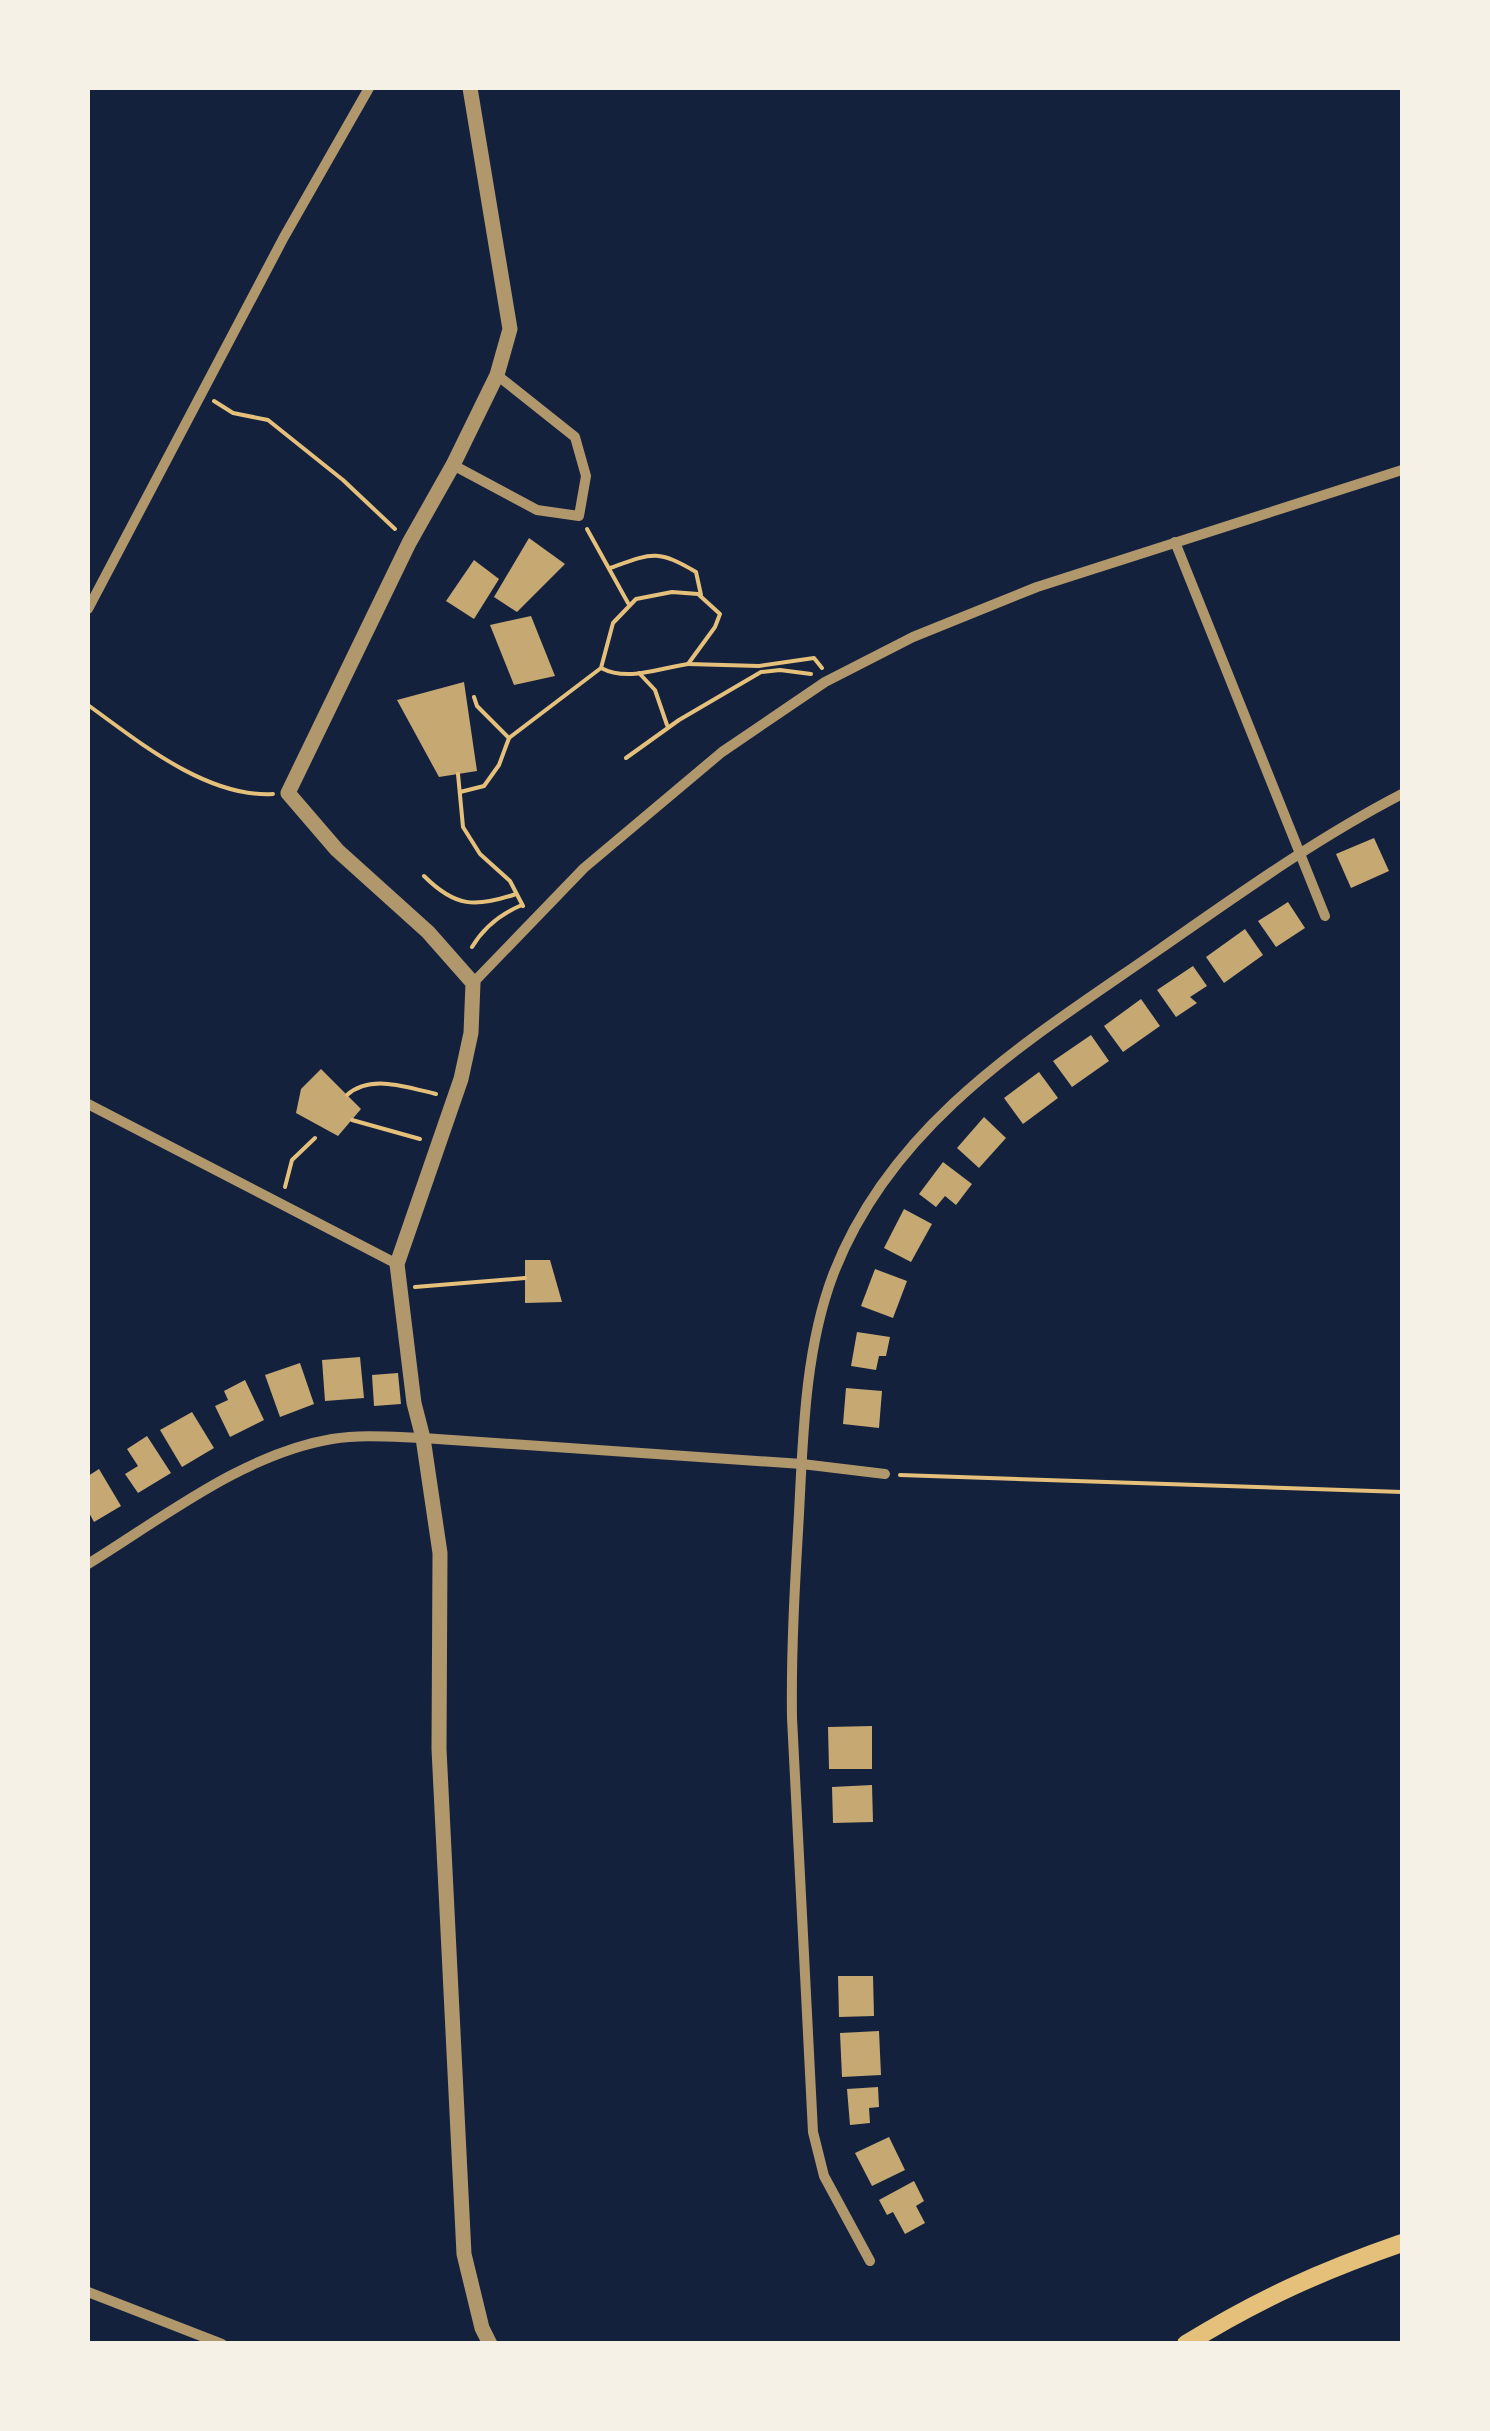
<svg xmlns="http://www.w3.org/2000/svg" width="1490" height="2431" viewBox="0 0 1490 2431" font-family="Raleway,sans-serif">
<rect width="100%" height="100%" fill="#14213d"/>
<g fill="#c6a872">
<path d="M529,538L565,564L517,612L494,597Z"/>
<path d="M474,560L499,579L474,619L446,601Z"/>
<path d="M531,616L555,676L514,685L490,625Z"/>
<path d="M464,682L477,771L439,777L397,700Z"/>
<path d="M1374,838L1389,871L1351,888L1336,854Z"/>
<path d="M1288,902L1305,928L1276,947L1258,921Z"/>
<path d="M1245,929L1263,955L1224,983L1206,957Z"/>
<path d="M1193,966L1207,986L1190,997L1197,1003L1176,1017L1157,990Z"/>
<path d="M1141,999L1160,1026L1123,1052L1104,1026Z"/>
<path d="M1091,1035L1109,1061L1072,1087L1053,1061Z"/>
<path d="M321,1069L361,1109L338,1136L296,1113L301,1089Z"/>
<path d="M1039,1072L1058,1098L1023,1124L1004,1098Z"/>
<path d="M984,1117L1006,1138L979,1168L957,1148Z"/>
<path d="M943,1162L972,1184L956,1205L945,1196L936,1207L919,1194Z"/>
<path d="M904,1209L932,1224L911,1262L884,1248Z"/>
<path d="M525,1260H550L562,1302L525,1303Z"/>
<path d="M875,1269L907,1281L893,1318L861,1306Z"/>
<path d="M857,1332L890,1337L886,1356H879L876,1370L851,1366Z"/>
<path d="M360,1357L364,1398L325,1401L322,1360Z"/>
<path d="M300,1363L314,1404L280,1417L265,1375Z"/>
<path d="M398,1373L401,1404L374,1406L372,1375Z"/>
<path d="M245,1380L264,1420L230,1437L215,1406L228,1400L224,1391Z"/>
<path d="M846,1388L882,1391L879,1428L843,1424Z"/>
<path d="M192,1412L214,1448L182,1467L160,1430Z"/>
<path d="M147,1436L171,1473L138,1493L125,1474L138,1466L127,1449Z"/>
<path d="M99,1469L121,1506L94,1522L88,1511L90,1494L88,1476Z"/>
<path d="M872,1726V1769H829L828,1727Z"/>
<path d="M872,1785L873,1822L833,1823L832,1787Z"/>
<path d="M838,1976H873L874,2016L839,2017Z"/>
<path d="M879,2031L881,2075L842,2077L840,2033Z"/>
<path d="M878,2087L879,2107L869,2108L870,2123L850,2125L847,2089Z"/>
<path d="M889,2137L905,2170L872,2186L855,2153Z"/>
<path d="M914,2181L924,2201L916,2206L925,2223L905,2234L893,2212L887,2215L879,2200Z"/>
</g>
<g fill="none" stroke-linecap="round" stroke-linejoin="round">
<g stroke="#e5c07b" stroke-width="4">
<path d="M214,401L233,413L268,420L343,480L395,529"/>
<path d="M587,529L628,603"/>
<path d="M610,568C652,553 657,549 696,572L701,595"/>
<path d="M688,664L759,666L814,658L822,668"/>
<path d="M639,673L655,690L667,725"/>
<path d="M474,697L477,706L509,738"/>
<path d="M88,705C139,742 207,798 273,794"/>
<path d="M626,758L679,720L761,672L780,670L811,674"/>
<path d="M458,774L463,827L480,854L510,881L523,906"/>
<path d="M460,792L484,786L499,765L509,738L601,668L613,623L636,599L672,592L698,594L720,614L715,627L688,664C659,668 628,682 601,668"/>
<path d="M424,876C455,907 475,908 516,894"/>
<path d="M472,947C484,927 500,914 522,905"/>
<path d="M347,1095C370,1074 407,1087 436,1094"/>
<path d="M352,1120L420,1139"/>
<path d="M285,1187L292,1160L315,1138"/>
<path d="M415,1287L525,1278"/>
<path d="M900,1475L1402,1492"/>
</g>
<g stroke="#b1986c" stroke-width="10">
<path d="M453,465L537,510L579,516L586,476L575,437L497,375"/>
<path d="M1175,542L1325,916"/>
<path d="M88,609L284,237L369,88"/>
<path d="M473,983L584,868L722,752L825,682L913,637L1037,587L1402,470"/>
<path d="M88,1104L397,1264"/>
<path d="M88,1564C163,1518 243,1454 332,1439C362,1434 393,1437 423,1438L802,1464L885,1474"/>
<path d="M870,2261L824,2176L813,2132L792,1718C791,1650 795,1582 799,1514C803,1435 805,1349 833,1275C892,1121 1032,1038 1160,949C1239,894 1317,838 1402,794"/>
<path d="M88,2292L222,2344"/>
</g>
<path stroke="#b1986c" stroke-width="15" d="M470,88L510,329L497,375L453,465L409,543L288,793L337,850L428,932L473,983L471,1033L461,1079L397,1264L414,1403L423,1438L440,1553L439,1749L464,2254L482,2328L490,2344"/>
<path stroke="#e5c07b" stroke-width="18" d="M1186,2344C1259,2299 1321,2271 1402,2243"/>
</g>
<rect width="1490" height="2431" fill="none" stroke="#f6f1e7" stroke-width="180"/>
</svg>
